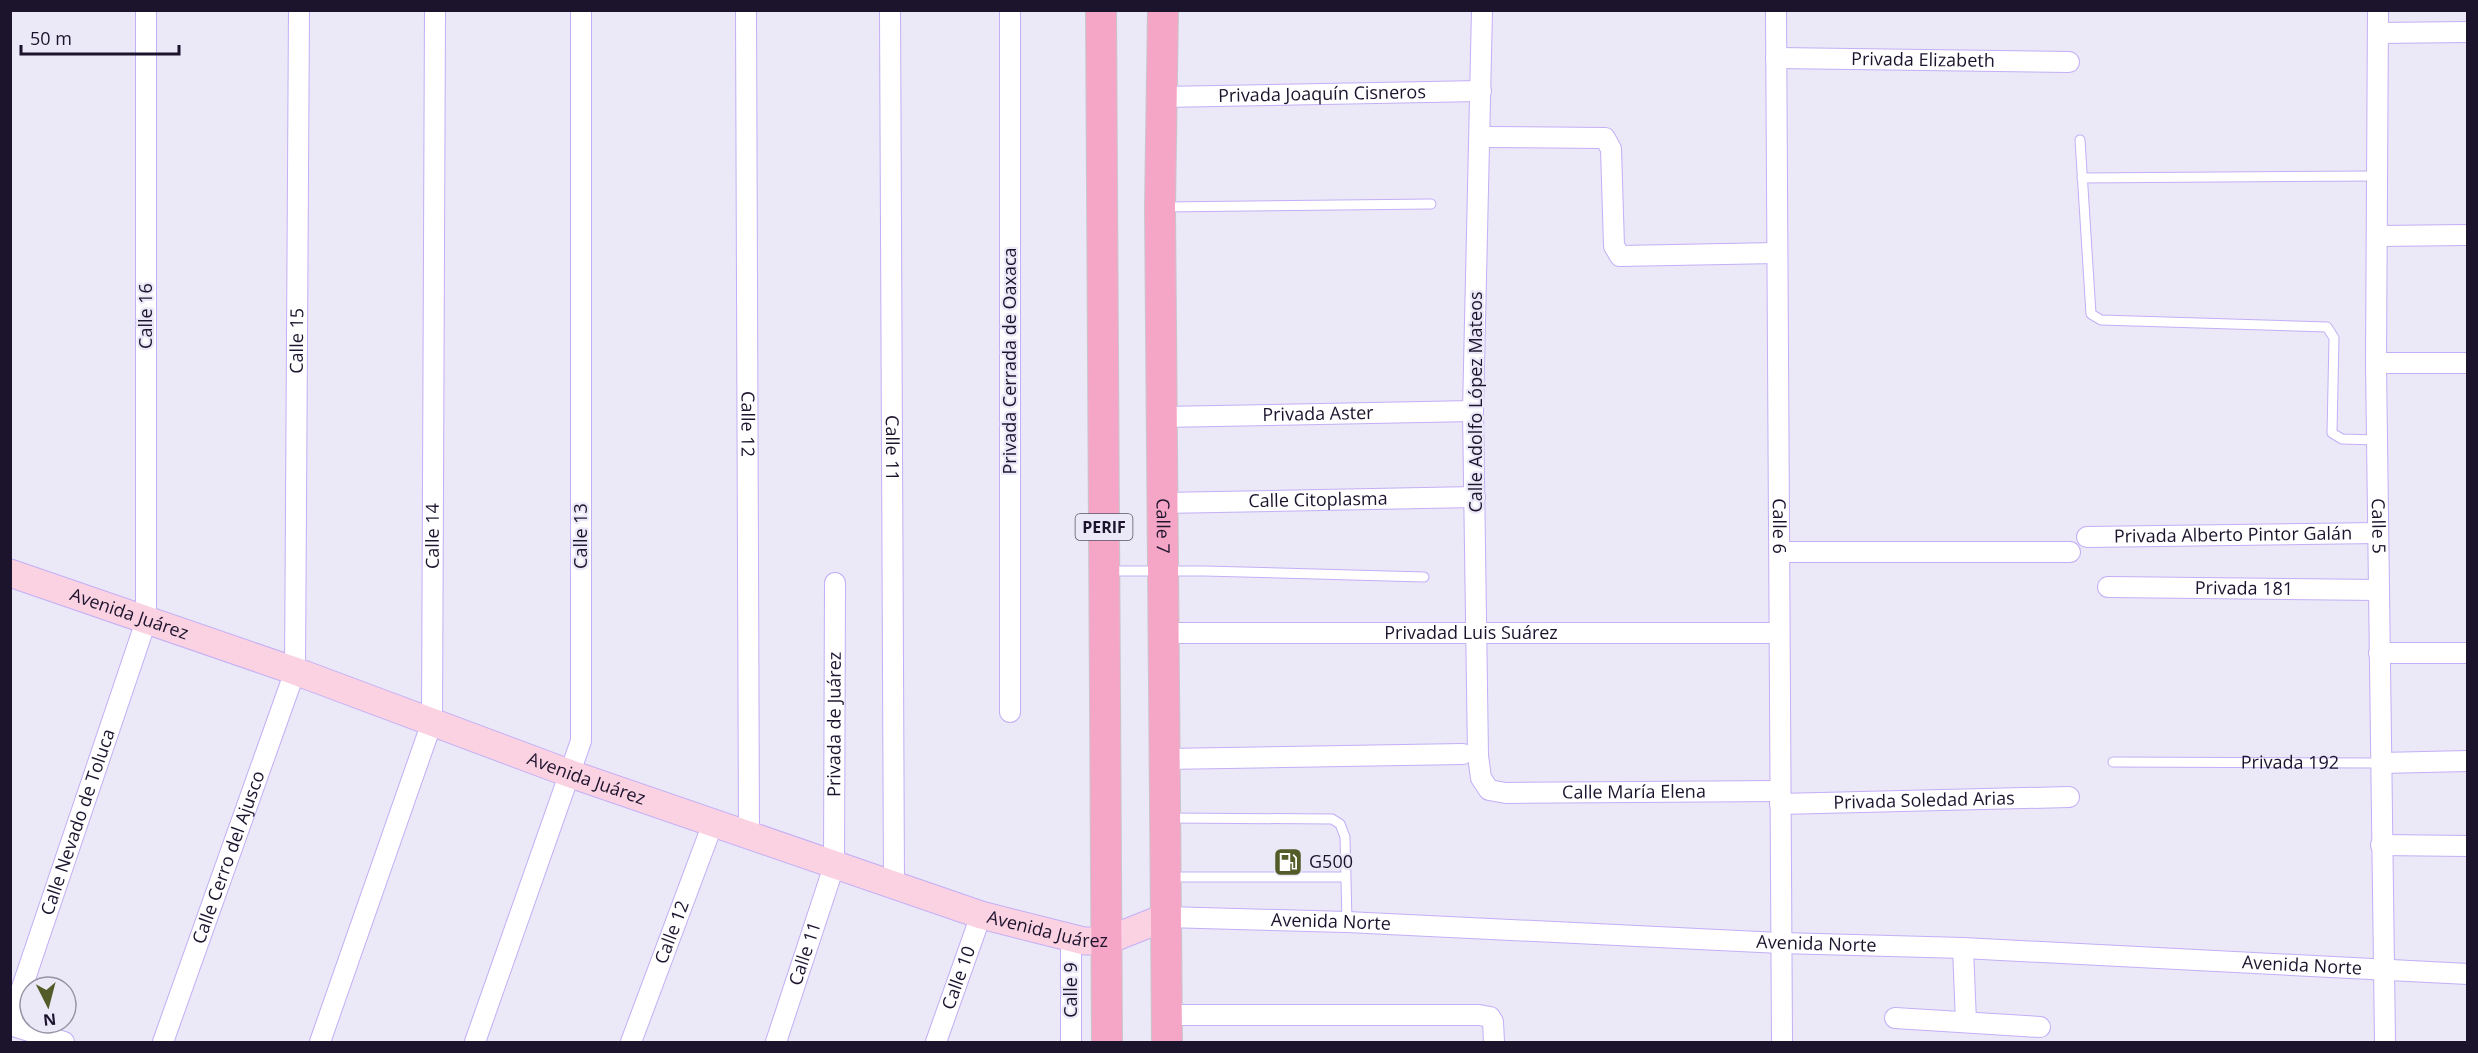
<svg xmlns="http://www.w3.org/2000/svg" width="2478" height="1053" viewBox="0 0 2478 1053" font-family="'Open Sans',sans-serif">
<rect width="100%" height="100%" fill="#ebe8f7"/>
<g fill="none" stroke-linecap="round" stroke-linejoin="round">
<g stroke="#c3aff6" stroke-width="11">
<g id="lane">
<path d="M2080,140L2091,314L2101,320L2327,327L2334,338L2332,433L2342,439L2377,440"/>
<path d="M2082,178L2378,176"/>
<path d="M1163,207L1431,204"/>
<path d="M1109,571H1204L1424,577"/>
<path id="s1" d="M2113,762L2381,763"/>
<path d="M1168,818L1332,819L1340,824L1345,837L1347,922"/>
<path d="M1169,877H1344"/>
</g>
</g>
<g stroke="#c3aff6" stroke-width="22">
<g id="street">
<path id="s2" d="M746,10L749,836"/>
<path id="s3" d="M890,10L894,886"/>
<path id="s4" d="M1482,10L1473,411L1478,756L1481,778L1489,790L1506,793L1780,791"/>
<path id="s5" d="M1776,10L1782,1042"/>
<path id="s6" d="M2378,10L2376,363L2385,1042"/>
<path d="M2378,33L2468,32"/>
<path id="s7" d="M1776,58L2069,62"/>
<path id="s8" d="M1162,97L1481,91"/>
<path d="M1480,137L1605,138L1611,149L1614,246L1620,256L1777,253"/>
<path d="M2378,236L2468,235"/>
<path d="M2376,363H2468"/>
<path id="s9" d="M1162,417L1473,411"/>
<path id="s10" d="M1162,503L1475,497"/>
<path id="s11" d="M2087,537L2378,533"/>
<path d="M1780,552H2070"/>
<path id="s12" d="M2108,587L2379,590"/>
<path id="s13" d="M1163,633H1779"/>
<path d="M2379,653H2468"/>
<path d="M1010,712V10"/>
<path d="M1165,759L1463,754"/>
<path d="M2381,763L2468,761"/>
<path id="s14" d="M1780,804L2069,797"/>
<path d="M2381,845L2468,846"/>
<path id="s15" d="M1166,917L1347,922L1781,943L1963,948L2468,974"/>
<path d="M1071,938V1042"/>
<path d="M1963,948L1966,1022"/>
<path d="M1167,1015H1479L1490,1017L1493,1022L1494,1042"/>
<path d="M1895,1018L2040,1027"/>
<path id="s16" d="M10,1023L146,621V10"/>
<path d="M10,1025L64,1042"/>
<path id="s17" d="M163,1042L295,671L299,10"/>
<path id="s18" d="M320,1042L432,722L435,10"/>
<path d="M475,1042L581,741V10"/>
<path id="s19" d="M631,1042L713,823"/>
<path id="s20" d="M776,1042L834,866L835,583"/>
<path id="s21" d="M936,1042L981,915"/>
</g>
</g>
<g stroke="#c3aff6" stroke-width="29">
<g id="secondary">
<path id="s22" d="M10,573L295,671L571,774L981,915L1084,941H1106L1166,917"/>
</g>
</g>
<g stroke="#c9c6cd" stroke-width="32">
<g id="primary">
<path d="M1101,10L1107,1042"/>
<path id="s23" d="M1163,10L1160,207L1167,1042"/>
</g>
</g>
<use href="#lane" stroke="#fff" stroke-width="9"/>
<use href="#street" stroke="#fff" stroke-width="20"/>
<use href="#secondary" stroke="#fad2e2" stroke-width="27"/>
<use href="#primary" stroke="#f5a5c6" stroke-width="30"/>
</g>
<defs>
<g id="fuel-square" transform="scale(1.5)"><rect x="-9" y="-9" width="18" height="18" rx="4" fill="#535b29" stroke="#ebe8f7"/><path d="M-5.5-6h7V0h2V4h1.3V-2.5L3-4.5l.8-.8L6-3V5H2.5V1h-1V6h-7ZM-4.2-4.7v3.2H.2V-4.7Z" fill="#fff"/></g>
</defs>
<g fill-rule="evenodd">
<use href="#fuel-square" x="1288" y="862"/>
</g>
<g text-anchor="middle" stroke-width="4.5" stroke-linejoin="round" paint-order="stroke">
<rect fill="#ebe8f7" stroke="#5a536a" stroke-width="1.5" x="1075.5" y="514" width="57" height="26" rx="4.5"/>
<g font-size="16" font-weight="bold" fill="#1c132d">
<text x="1104" y="533">PERIF</text>
</g>
<g font-size="18" fill="#1c132d" stroke="#ebe8f7">
<text dy="6" stroke="none"><textPath href="#s7" startOffset="147">Privada Elizabeth</textPath></text>
<text dy="6" stroke="none"><textPath href="#s8" startOffset="160">Privada Joaquín Cisneros</textPath></text>
<text transform="translate(146 316) rotate(-90)" y="6">Calle 16</text>
<text dy="6" stroke="none"><textPath href="#s17" startOffset="724">Calle 15</textPath></text>
<text transform="translate(1010 361) rotate(-90)" y="6">Privada Cerrada de Oaxaca</text>
<text transform="translate(1476 402) rotate(-90)" y="6">Calle Adolfo López Mateos</text>
<text dy="6" stroke="none"><textPath href="#s9" startOffset="156">Privada Aster</textPath></text>
<text dy="6" stroke="none"><textPath href="#s2" startOffset="414">Calle 12</textPath></text>
<text dy="6" stroke="none"><textPath href="#s3" startOffset="438">Calle 11</textPath></text>
<text dy="6" stroke="none"><textPath href="#s10" startOffset="156">Calle Citoplasma</textPath></text>
<text dy="6" stroke="none"><textPath href="#s23" startOffset="516">Calle 7</textPath></text>
<text dy="6" stroke="none"><textPath href="#s5" startOffset="516">Calle 6</textPath></text>
<text dy="6" stroke="none"><textPath href="#s6" startOffset="516">Calle 5</textPath></text>
<text dy="6" stroke="none"><textPath href="#s11" startOffset="146">Privada Alberto Pintor Galán</textPath></text>
<text dy="6" stroke="none"><textPath href="#s18" startOffset="525">Calle 14</textPath></text>
<text transform="translate(581 536) rotate(-90)" y="6">Calle 13</text>
<text dy="6" stroke="none"><textPath href="#s12" startOffset="136">Privada 181</textPath></text>
<text dy="6" stroke="none"><textPath href="#s22" startOffset="126">Avenida Juárez</textPath></text>
<text dy="6" stroke="none"><textPath href="#s13" startOffset="308">Privadad Luis Suárez</textPath></text>
<text dy="6" stroke="none"><textPath href="#s20" startOffset="327">Privada de Juárez</textPath></text>
<text dy="6" stroke="none"><textPath href="#s1" startOffset="177">Privada 192</textPath></text>
<text dy="6" stroke="none"><textPath href="#s22" startOffset="612">Avenida Juárez</textPath></text>
<text dy="6" stroke="none"><textPath href="#s4" startOffset="928">Calle María Elena</textPath></text>
<text dy="6" stroke="none"><textPath href="#s14" startOffset="144">Privada Soledad Arias</textPath></text>
<text dy="6" stroke="none"><textPath href="#s16" startOffset="212">Calle Nevado de Toluca</textPath></text>
<text dy="6" stroke="none"><textPath href="#s17" startOffset="196">Calle Cerro del Ajusco</textPath></text>
<text dy="6" stroke="none"><textPath href="#s15" startOffset="165">Avenida Norte</textPath></text>
<text dy="6" stroke="none"><textPath href="#s22" startOffset="1098">Avenida Juárez</textPath></text>
<text dy="6" stroke="none"><textPath href="#s19" startOffset="117">Calle 12</textPath></text>
<text dy="6" stroke="none"><textPath href="#s15" startOffset="651">Avenida Norte</textPath></text>
<text dy="6" stroke="none"><textPath href="#s20" startOffset="93">Calle 11</textPath></text>
<text dy="6" stroke="none"><textPath href="#s15" startOffset="1137">Avenida Norte</textPath></text>
<text dy="6" stroke="none"><textPath href="#s21" startOffset="68">Calle 10</textPath></text>
<text transform="translate(1071 990) rotate(-90)" y="6">Calle 9</text>
</g>
<g font-size="18" fill="#1c132d" stroke="#ebe8f7" text-anchor="start">
<text x="1309" y="868">G500</text>
</g>
</g>
<rect width="2478" height="1053" fill="none" stroke="#1c132d" stroke-width="24"/>
<g transform="translate(48 1005) rotate(174)"><circle r="28" fill="#ebe8f7" stroke="#9893a6" stroke-width="1.5"/>
<path d="M0-4.5L10 22L0 15L-10 22Z" fill="#535b29"/>
<text y="-9" font-size="16" font-weight="bold" text-anchor="middle" fill="#1c132d">N</text>
</g>
<path d="M21 45v9h158v-9" fill="none" stroke="#1c132d" stroke-width="3"/>
<text x="30" y="45" font-size="18" fill="#1c132d" stroke="#ebe8f7" stroke-width="4.5" paint-order="stroke">50 m</text>
</svg>
